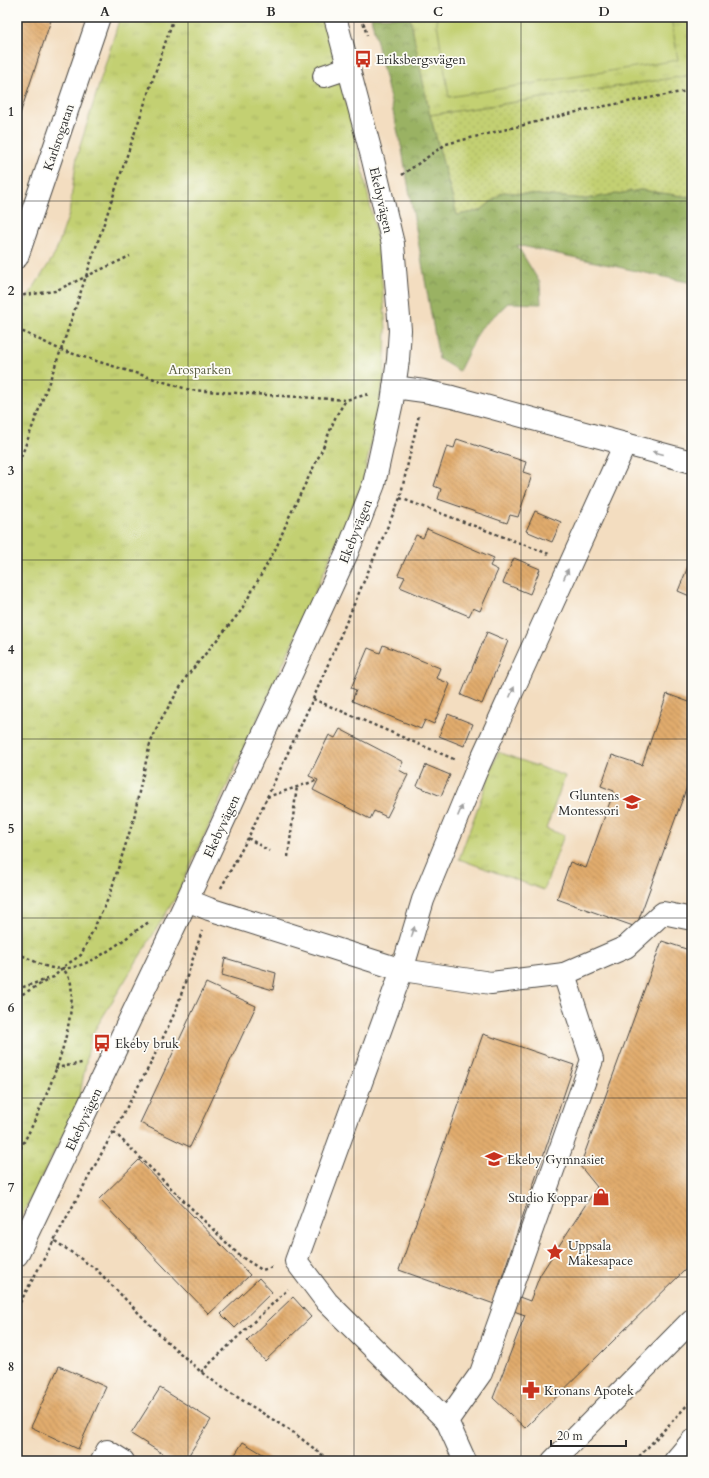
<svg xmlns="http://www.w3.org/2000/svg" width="709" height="1478" viewBox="0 0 709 1478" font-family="Cardo,serif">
<defs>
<pattern id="grass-dots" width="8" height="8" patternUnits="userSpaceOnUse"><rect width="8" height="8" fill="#c3d072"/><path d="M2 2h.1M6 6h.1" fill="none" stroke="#a8b363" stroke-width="1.8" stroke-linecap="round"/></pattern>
<pattern id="forest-crowns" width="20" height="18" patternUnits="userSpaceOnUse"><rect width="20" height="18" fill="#9ab264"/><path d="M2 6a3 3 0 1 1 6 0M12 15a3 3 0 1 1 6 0" fill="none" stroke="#7e9153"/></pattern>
<pattern id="park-tufts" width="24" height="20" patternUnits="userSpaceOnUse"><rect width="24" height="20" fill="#c3d072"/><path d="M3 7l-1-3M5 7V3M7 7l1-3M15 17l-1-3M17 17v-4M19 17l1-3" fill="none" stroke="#a8b363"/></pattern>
<pattern id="building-back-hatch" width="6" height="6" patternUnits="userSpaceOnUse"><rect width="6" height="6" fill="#e1ac6d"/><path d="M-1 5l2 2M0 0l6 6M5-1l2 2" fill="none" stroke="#b78c5a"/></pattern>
</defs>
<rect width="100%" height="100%" fill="#fdfcf7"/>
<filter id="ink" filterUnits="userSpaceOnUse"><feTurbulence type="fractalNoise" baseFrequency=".025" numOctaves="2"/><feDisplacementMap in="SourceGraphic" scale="8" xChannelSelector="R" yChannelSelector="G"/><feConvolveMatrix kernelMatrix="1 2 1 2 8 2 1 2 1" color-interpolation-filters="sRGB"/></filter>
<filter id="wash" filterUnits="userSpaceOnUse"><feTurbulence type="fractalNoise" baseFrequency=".012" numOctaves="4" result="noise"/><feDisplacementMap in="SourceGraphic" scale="16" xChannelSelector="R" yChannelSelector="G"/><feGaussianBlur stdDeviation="0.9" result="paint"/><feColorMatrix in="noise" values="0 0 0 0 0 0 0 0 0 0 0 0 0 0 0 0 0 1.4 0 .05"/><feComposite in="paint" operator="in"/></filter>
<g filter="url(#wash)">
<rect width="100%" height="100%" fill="#f3ddc0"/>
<path fill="url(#grass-dots)" stroke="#777e4e" d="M692,75V199L689,197L641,190L586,199L503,192L480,211L457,215L430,115Z"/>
<path fill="url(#forest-crowns)" stroke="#626e48" d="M371,17H410L430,115L457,215L480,211L503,192L586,199L641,190L689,197L692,199V283L517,245L540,283L541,304L508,303L480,329L459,371L439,359L402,150Z"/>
<g fill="url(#park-tufts)" stroke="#777e4e">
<path d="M120,17H325L361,162L379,247L386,329L384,378L363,482L304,618L176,897L91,1036L78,1105L17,1225V314L55,254L69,214L77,156Z"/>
<path d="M410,17H692V75L430,115Z"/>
<path d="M498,752L565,776L546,829L564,835L544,890L459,859Z"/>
</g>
<path fill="#c3d072" stroke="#777e4e" d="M436,17H671L678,60L449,97Z"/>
<g id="blocks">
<g fill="url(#building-back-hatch)">
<path d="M17,17H52L17,123Z"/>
<path d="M457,439L526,462L523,472L532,475L518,517L510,515L507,523L438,499L441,489L434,486L447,446L454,448Z"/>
<path d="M535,511L561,522L552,542L526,531Z"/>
<path d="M427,529L494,558L490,566L498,570L480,611L473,608L469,616L400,587L405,577L398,575L416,535L423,538Z"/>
<path d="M692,557V597L678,591Z"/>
<path d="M514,558L540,569L530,594L503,583Z"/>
<path d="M487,632L508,641L482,704L461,695Z"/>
<path d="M383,645L440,668L436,678L450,684L434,724L425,720L421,729L352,701L356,690L351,688L368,648L380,653Z"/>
<path d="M667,694L692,703V773L636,927L557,899L570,862L586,868L614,791L601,786L612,755L642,765Z"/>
<path d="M448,714L473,724L464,746L439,736Z"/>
<path d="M340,729L403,762L399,770L408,775L387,817L374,811L370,819L313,790L318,780L309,776L329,735L335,738Z"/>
<path d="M426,765L450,775L441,796L417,786Z"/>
<path d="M662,941L692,951V1263L525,1428L493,1398L525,1315L399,1270L483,1034L574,1065L498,1289L530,1301L540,1275L597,1187L580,1166Z"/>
<path d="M225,958L276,973L273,990L222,975Z"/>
<path d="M206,983L256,1006L190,1147L140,1123Z"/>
<path d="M139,1160L250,1275L209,1314L99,1199Z"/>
<path d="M259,1278L272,1292L235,1328L221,1314Z"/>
<path d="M293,1297L311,1317L265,1361L247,1341Z"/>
<path d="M59,1366L106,1387L78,1449L31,1427Z"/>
<path d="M160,1388L211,1420L185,1461H174L131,1434Z"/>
<path d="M243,1442L274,1461H231Z"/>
</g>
</g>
</g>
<g filter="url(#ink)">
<use href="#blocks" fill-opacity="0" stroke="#494641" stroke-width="1"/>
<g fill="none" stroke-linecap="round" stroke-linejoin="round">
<g stroke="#494641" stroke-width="24">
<g id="minor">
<path d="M324,76L348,68"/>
<path d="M17,257L99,17"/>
<path d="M394,387L424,391L452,397L692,462"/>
<path d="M187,900L209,909L402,970L491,983L564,974L626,947L663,913L692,919"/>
<path d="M17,1255L187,900L347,553L374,484L392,402L398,360L400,330L393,244L373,160L335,17"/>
<path d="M447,1421L327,1302L296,1261L402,970L423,900L477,769L625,444"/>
<path d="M102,1461L107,1451L123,1461"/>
<path d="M465,1461L447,1421L481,1373L592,1060L564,974"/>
<path d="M553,1461L692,1320"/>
<path d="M675,1461L692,1441"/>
</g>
</g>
<g stroke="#494641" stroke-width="2.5" stroke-dasharray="3 3" stroke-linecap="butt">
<path d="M362,17L367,36"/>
<path d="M402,175L446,144L589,109L687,91"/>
<path d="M17,296L55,291L130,256"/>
<path d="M17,329L61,350L190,390L346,400L369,394"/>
<path d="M17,468L61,350L174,17"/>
<path d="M400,498L549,554"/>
<path d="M313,699L456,760"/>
<path d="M267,797L318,780"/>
<path d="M248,838L269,851"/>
<path d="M288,857L297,786"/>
<path d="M221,888L248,838L313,699L400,498L419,415"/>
<path d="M17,953C26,957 35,962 45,966C83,979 120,940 149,922"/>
<path d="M17,989L54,977L63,967L81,955L109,897L134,818L139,792L150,744L160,721L187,676L240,612L260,577L277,546L289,517L322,450L336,416L346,400"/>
<path d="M17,997L48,980"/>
<path d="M55,1068L82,1063"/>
<path d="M114,1132L240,1256L262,1270L273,1267"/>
<path d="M17,1154C41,1114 77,1030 71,984C70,978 65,972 63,967"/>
<path d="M55,1241L97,1270L161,1336L201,1372L223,1388L294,1433L330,1461"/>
<path d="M17,1308L151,1063L176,1010L202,931"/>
<path d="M201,1372L288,1289"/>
<path d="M635,1461L692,1400"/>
</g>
<use href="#minor" stroke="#fff" stroke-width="22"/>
</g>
<defs><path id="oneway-solid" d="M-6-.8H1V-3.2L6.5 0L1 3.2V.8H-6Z"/></defs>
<g fill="#a0a0a0">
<use href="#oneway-solid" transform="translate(658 453) rotate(-165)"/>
<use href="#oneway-solid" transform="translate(566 574) rotate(-66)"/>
<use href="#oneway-solid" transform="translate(512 692) rotate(-66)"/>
<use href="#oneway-solid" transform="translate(460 811) rotate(-67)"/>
<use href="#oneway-solid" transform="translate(413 932) rotate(-74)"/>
</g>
</g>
<path fill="none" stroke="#2b2b2b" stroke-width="1" stroke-opacity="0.55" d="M188,17V1461M354,17V1461M521,17V1461M17,201H692M17,380H692M17,560H692M17,739H692M17,918H692M17,1098H692M17,1277H692"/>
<defs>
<g id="bus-bare" transform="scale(1.38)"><path d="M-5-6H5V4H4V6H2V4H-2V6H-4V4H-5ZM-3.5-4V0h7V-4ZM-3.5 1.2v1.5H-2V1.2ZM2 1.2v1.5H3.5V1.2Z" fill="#c8321e" stroke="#fdfcf7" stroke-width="2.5" paint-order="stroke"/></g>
<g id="school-bare" transform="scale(1.38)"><path d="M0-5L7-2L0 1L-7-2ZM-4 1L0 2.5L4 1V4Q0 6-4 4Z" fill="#c8321e" stroke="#fdfcf7" stroke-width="2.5" paint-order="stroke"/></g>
<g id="shop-bare" transform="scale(1.38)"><path d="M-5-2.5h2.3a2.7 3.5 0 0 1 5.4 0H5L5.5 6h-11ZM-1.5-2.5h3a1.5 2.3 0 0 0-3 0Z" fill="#c8321e" stroke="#fdfcf7" stroke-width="2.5" paint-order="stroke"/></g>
<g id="sight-bare" transform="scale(1.38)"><path d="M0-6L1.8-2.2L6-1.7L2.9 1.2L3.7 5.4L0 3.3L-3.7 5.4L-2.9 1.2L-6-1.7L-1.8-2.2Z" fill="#c8321e" stroke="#fdfcf7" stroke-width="2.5" paint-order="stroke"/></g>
<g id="pharmacy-bare" transform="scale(1.38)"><path d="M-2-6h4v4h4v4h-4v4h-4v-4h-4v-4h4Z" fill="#c8321e" stroke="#fdfcf7" stroke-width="2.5" paint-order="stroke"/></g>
</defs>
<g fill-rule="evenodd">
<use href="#bus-bare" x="363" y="59"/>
<use href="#school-bare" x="632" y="802"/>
<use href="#bus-bare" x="102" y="1043"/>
<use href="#school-bare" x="494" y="1159"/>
<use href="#shop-bare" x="601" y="1197"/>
<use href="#sight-bare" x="555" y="1252"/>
<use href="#pharmacy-bare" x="531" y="1390"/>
</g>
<g text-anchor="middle" stroke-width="3.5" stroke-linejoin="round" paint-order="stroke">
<g font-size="13" fill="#2b2b2b" stroke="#fdfcf7" text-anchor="start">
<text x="376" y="64">Eriksbergsvägen</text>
<text x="619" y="800" text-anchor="end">Gluntens<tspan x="619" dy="15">Montessori</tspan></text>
<text x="115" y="1048">Ekeby bruk</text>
<text x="507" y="1164">Ekeby Gymnasiet</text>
<text x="588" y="1202" text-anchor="end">Studio Koppar</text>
<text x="568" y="1250">Uppsala<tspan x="568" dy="15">Makesapace</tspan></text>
<text x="544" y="1395">Kronans Apotek</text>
</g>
<g font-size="13" fill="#2b2b2b" stroke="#fdfcf7">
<text transform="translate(58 137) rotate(-71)" y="5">Karlsrogatan</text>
<text transform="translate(382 200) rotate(77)" y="5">Ekebyvägen</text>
<text transform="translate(355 531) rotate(-68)" y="5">Ekebyvägen</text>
<text transform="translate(221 826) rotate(-65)" y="5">Ekebyvägen</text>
<text transform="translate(83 1119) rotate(-65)" y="5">Ekebyvägen</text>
</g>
<g font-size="13" fill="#595d40" stroke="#fdfcf7">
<text x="200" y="374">Arosparken</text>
</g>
</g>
<rect width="709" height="1478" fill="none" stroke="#fdfcf7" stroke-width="44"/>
<path d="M551 1440v6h75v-6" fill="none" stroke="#2b2b2b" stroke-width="2"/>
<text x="557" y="1440" font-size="12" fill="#2b2b2b" stroke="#fdfcf7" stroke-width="3" paint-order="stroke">20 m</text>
<rect x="22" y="22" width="665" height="1434" fill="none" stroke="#2b2b2b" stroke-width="1.5"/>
<g font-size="13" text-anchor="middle" font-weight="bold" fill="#2b2b2b">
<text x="105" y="16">A</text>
<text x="271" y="16">B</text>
<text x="438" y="16">C</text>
<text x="604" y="16">D</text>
<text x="11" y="116">1</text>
<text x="11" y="295">2</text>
<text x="11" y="475">3</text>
<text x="11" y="654">4</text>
<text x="11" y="833">5</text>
<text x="11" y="1012">6</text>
<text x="11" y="1192">7</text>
<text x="11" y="1371">8</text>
</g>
</svg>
